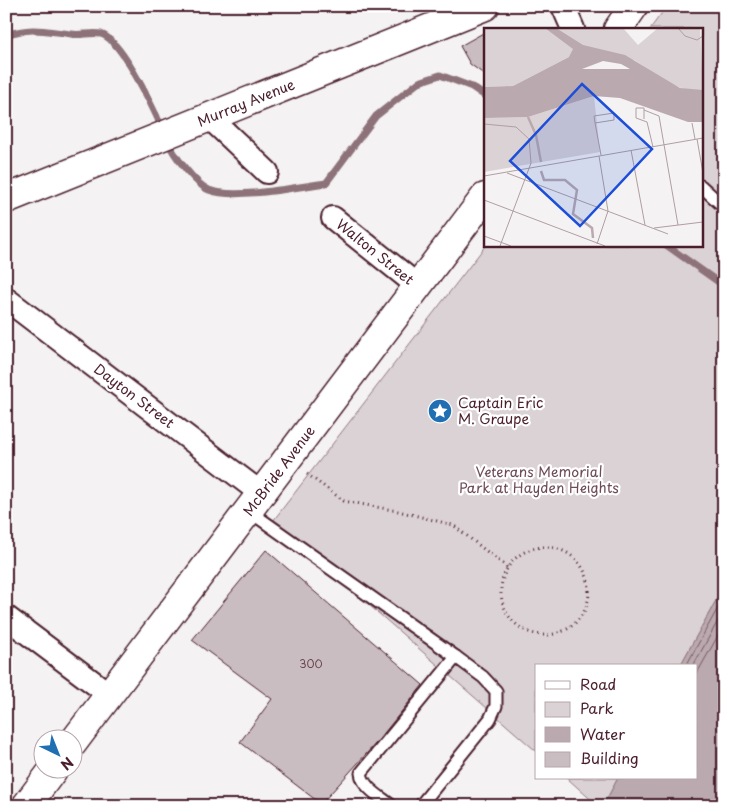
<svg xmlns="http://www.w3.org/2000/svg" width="730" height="812" viewBox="0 0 730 812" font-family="'Playpen Sans',sans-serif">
<rect width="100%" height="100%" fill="#f4f2f2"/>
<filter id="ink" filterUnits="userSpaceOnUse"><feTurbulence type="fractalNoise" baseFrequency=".02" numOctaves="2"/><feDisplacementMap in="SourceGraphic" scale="10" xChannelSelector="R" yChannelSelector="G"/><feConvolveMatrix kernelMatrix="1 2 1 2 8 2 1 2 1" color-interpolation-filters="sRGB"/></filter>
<g filter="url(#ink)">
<g fill="#dbd2d5" stroke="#927880">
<path d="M667,6H724V586L680,666H536V751L273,521L486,245H701V29H650Z"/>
<path d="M567,778H618L603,806H598Z"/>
</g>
<path fill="#baa9ae" stroke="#8d727a" d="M724,586V806H603L618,778H696V666H680Z"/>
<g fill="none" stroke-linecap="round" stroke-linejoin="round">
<g stroke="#77565f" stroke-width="1">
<path d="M686,666L724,597"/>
<path d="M693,666L724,610"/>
<path d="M696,675L724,625"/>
</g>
<g stroke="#8d727a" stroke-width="7">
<path d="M6,35C32,26 45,31 71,34C80,36 92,32 101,34C122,40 154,110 163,130"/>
<path d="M167,140C173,154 195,184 209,190C234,200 297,187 326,183L376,116L419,82L440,75L472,87L485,96"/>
<path d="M666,245L724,286"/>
</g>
</g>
<g fill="#cabdc1" stroke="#4a1f2b">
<path d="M485,32V75L470,64L460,46Z"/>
<path d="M266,550L423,685L376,743L321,804L240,742L272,699L192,640Z"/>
</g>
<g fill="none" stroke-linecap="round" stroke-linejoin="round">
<g stroke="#4a1f2b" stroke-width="15">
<g id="service">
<path d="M701,186L724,207"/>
<path d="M249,511L456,657L483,677L496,691V706L490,719L420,806"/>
<path d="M392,806C381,797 363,788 361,773L456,657"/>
</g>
</g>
<g stroke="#4a1f2b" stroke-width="26">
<g id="minor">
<path d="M563,6L573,29"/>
<path d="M210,118L267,172"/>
<path d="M333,218L418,286"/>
<path d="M6,299L262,494"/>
<path d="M6,617L110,695"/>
</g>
</g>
<g stroke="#4a1f2b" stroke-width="31">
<path id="tertiary" d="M6,199L485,6"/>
</g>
<g stroke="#4a1f2b" stroke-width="31">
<g id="secondary">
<path d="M618,29L634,6"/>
<path d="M72,744L485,197"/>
<path d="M26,806L53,770"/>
</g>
</g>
<g stroke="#4a1f2b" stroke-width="3" stroke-dasharray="1 4" stroke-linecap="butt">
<path d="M307,474L344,501L398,511L453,525L508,568"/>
<circle cx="545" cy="591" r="44"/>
</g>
<use href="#service" stroke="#fff" stroke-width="11"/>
<use href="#minor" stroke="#fff" stroke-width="22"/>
<use href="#tertiary" stroke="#fff" stroke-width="28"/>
<use href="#secondary" stroke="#fff" stroke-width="28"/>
</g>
</g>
<defs>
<g id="sight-disc" transform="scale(1.25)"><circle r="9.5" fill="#1f6fb2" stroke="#fff"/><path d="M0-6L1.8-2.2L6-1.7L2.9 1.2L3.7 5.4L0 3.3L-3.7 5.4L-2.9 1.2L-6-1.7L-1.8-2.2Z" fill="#fff"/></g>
</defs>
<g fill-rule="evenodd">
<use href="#sight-disc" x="440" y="411"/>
</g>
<g text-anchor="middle" stroke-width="4.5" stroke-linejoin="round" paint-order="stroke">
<g font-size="11" fill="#6a4650">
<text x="311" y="668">300</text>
</g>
<g font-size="14" fill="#4a1f2b" stroke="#fff">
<text transform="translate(246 103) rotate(-22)" y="5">Murray Avenue</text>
<text transform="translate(375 252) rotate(39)" y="5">Walton Street</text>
<text transform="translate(134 396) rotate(37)" y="5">Dayton Street</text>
<text transform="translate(279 471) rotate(-53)" y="5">McBride Avenue</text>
</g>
<g font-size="14" fill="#4a1f2b" stroke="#fff" text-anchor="start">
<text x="458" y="408">Captain Eric<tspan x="458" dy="16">M. Graupe</tspan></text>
</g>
<g font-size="14" fill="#6e4c56" stroke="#fff">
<text x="539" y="477">Veterans Memorial<tspan x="539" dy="16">Park at Hayden Heights</tspan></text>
</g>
</g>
<g transform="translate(484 28)">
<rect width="219" height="219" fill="#f4f2f2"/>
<path d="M0,0H139L154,17L174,0H216L219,62H202L187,56L150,32L85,29L29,58L0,59ZM110,68L116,124L0,144V90L44,89Z" fill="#dbd2d5"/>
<path d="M61,0H72L99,17L141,27L196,60L219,62V94H204L136,70L110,68L44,89L0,90V59L29,58L85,29L89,21ZM119,33L137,36L146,41H98Z" fill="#baa9ae" fill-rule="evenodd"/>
<path fill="none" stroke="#baa9ae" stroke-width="2.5" d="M44,89L52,107L57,134M57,143L60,152H81L93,162L89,186L108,200L109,210"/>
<path fill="none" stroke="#b09ea2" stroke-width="1" d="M194,0L201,8L213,12L219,8M160,82L175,88L194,197M160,91V80H152V90L163,94L169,119M111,95L130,92V85L110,88L111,95L117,127M208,95L211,111M0,96L32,99L45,111L47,135L16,218M213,111L219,145M147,122L161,197M23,145L184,206M0,148L219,110M0,172L121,218M170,200L219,194M0,208L27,218M113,216L124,183L115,128"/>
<path fill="#1d4ed8" fill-opacity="0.15" stroke="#1d4ed8" stroke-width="2.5" d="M98,56L168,121L96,198L26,133Z"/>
<rect width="219" height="219" fill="none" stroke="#4a1f2b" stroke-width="2.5"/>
</g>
<rect width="730" height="812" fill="none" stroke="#fff" stroke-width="25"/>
<rect x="12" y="12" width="705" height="787" fill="none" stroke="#4a1f2b" stroke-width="2" filter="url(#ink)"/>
<rect x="535" y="664" width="162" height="115" fill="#ffffff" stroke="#b7a5aa"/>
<rect x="545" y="681" width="25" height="8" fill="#ffffff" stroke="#b7a5aa"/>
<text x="580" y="690" font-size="15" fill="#4a1f2b">Road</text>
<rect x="545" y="702" width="25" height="15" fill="#dbd2d5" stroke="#b7a5aa"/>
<text x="580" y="714" font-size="15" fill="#4a1f2b">Park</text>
<rect x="545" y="727" width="25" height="15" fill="#baa9ae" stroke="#b7a5aa"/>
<text x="580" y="740" font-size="15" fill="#4a1f2b">Water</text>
<rect x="545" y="752" width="25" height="15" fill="#cabdc1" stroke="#b7a5aa"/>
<text x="580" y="764" font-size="15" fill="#4a1f2b">Building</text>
<g transform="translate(58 754) rotate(137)"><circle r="24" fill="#ffffff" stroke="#b7a5aa"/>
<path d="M0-4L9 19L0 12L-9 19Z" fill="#1f6fb2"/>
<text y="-8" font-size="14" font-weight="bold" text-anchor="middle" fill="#4a1f2b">N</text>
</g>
</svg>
